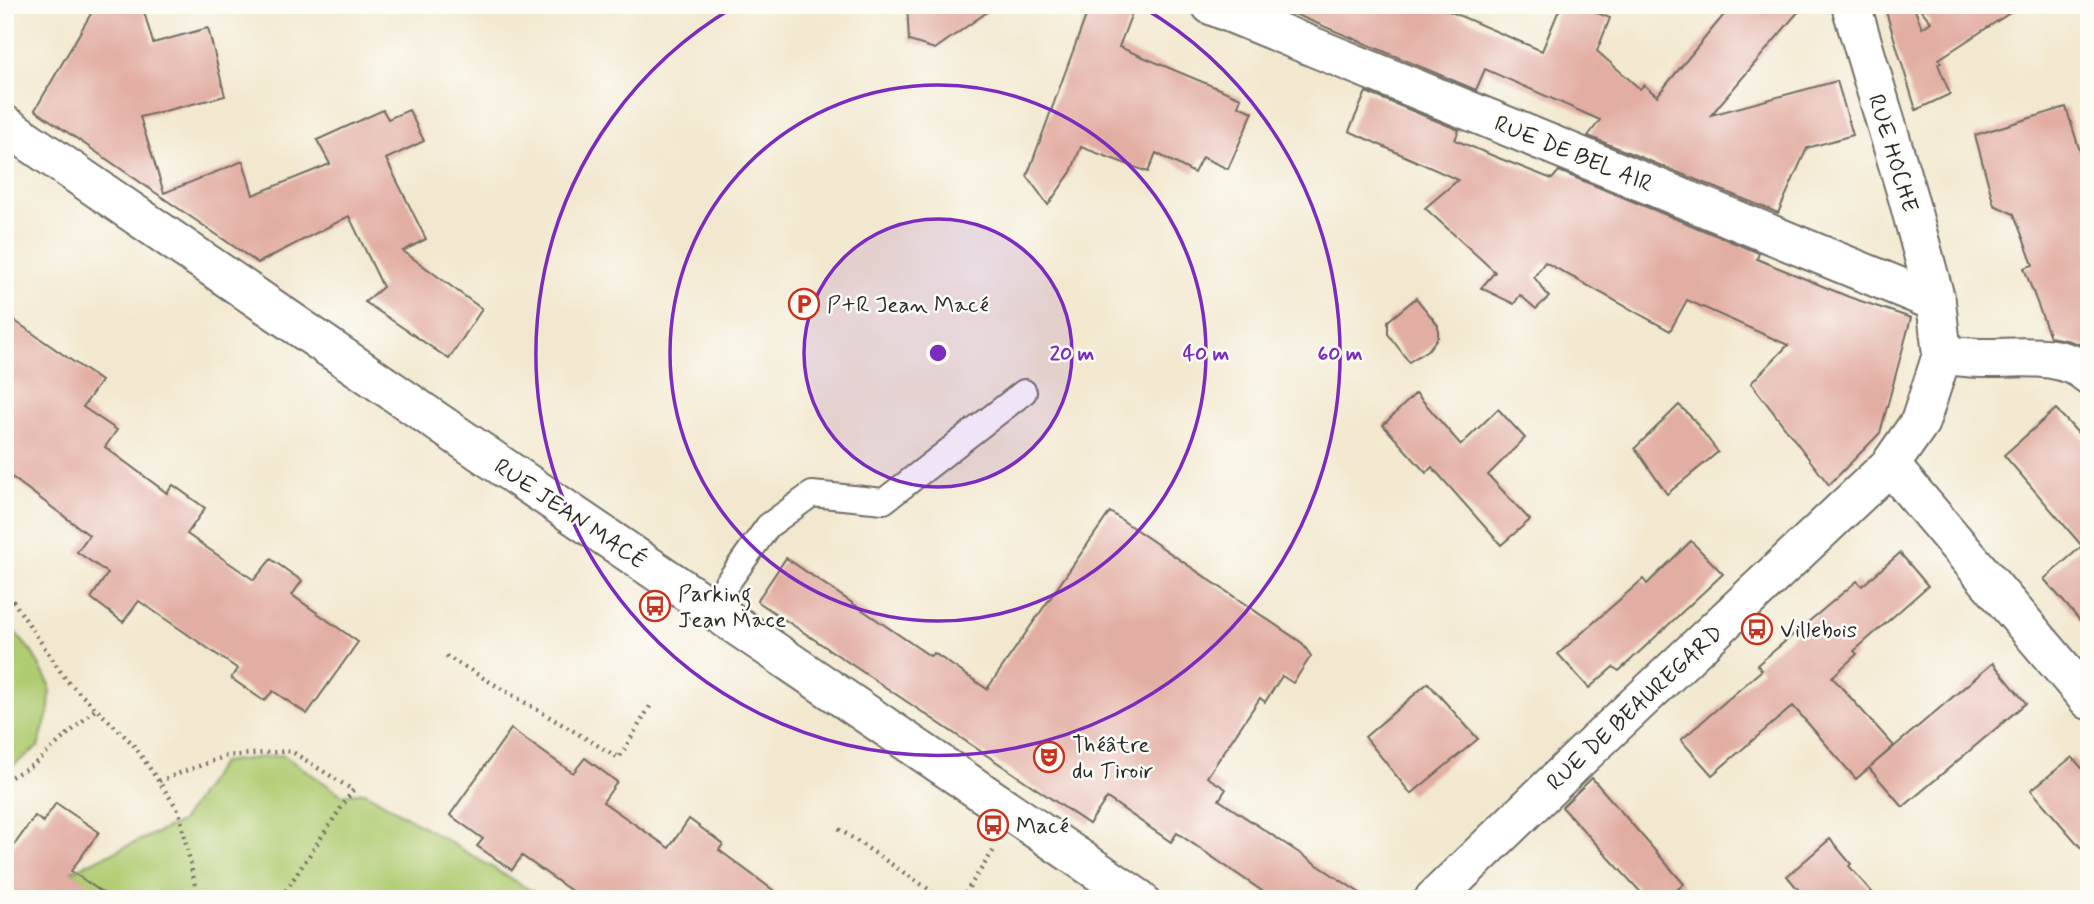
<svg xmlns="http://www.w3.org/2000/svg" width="2094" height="904" viewBox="0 0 2094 904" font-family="Mynerve,sans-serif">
<rect width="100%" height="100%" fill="#fdfcf7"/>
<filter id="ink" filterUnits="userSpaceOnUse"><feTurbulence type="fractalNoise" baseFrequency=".0143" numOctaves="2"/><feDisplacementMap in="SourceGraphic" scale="14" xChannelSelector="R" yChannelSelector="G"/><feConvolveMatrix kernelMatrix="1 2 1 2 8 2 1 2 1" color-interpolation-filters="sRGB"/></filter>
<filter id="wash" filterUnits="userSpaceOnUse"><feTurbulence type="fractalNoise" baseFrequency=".00686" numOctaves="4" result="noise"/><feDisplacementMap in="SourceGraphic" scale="28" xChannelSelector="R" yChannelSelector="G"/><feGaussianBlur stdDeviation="1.57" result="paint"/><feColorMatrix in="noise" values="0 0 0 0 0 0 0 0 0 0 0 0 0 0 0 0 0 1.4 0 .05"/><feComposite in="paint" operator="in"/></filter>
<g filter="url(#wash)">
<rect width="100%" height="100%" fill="#f2e8cf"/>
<g fill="#b0cc72" stroke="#6e7c4e" stroke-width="2">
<path d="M5,621L32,652L50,685L49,710L38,747L5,771Z"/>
<path d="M283,755L342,795L365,792L545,899H105L71,871L181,822L222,762Z"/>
</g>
<g id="blocks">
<g fill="#e2ada3">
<path d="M96,5H142L153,43L208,28L225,96L140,117L164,193L243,161L253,195L330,164L317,140L383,110L388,119L409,110L424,141L386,159L426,239L403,251L482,309L449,359L365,302L383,287L349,216L258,263L35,110Z"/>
<path d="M907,5H997L935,49L909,41Z"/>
<path d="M1090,5H1135L1119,47L1241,98L1238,106L1253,112L1228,169L1202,157L1194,173L1156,153L1148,172L1081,147L1071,172L1048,205L1027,176Z"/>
<path d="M1273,5H1435L1542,51L1561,5H1578L1610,18L1597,51L1640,89L1644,85L1657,96L1732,5H1804L1711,115L1837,81L1853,135L1807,148L1778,213L1588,136L1600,120L1485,69L1476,90Z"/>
<path d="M1884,5H1913L1922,28L1931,22L1917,5H2022L1939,59L1941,62L1938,64L1950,94L1916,110Z"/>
<path d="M1366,92L1459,130L1455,140L1496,157L1552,179L1559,171L1759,253L1757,259L1849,297L1911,318L1880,433L1829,485L1751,383L1788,345L1687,300L1670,331L1545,262L1534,277L1549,297L1536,309L1520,295L1514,304L1481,288L1495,272L1425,208L1458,180L1349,131Z"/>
<path d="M2066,107L2089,180V348L2070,341L2050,337L2024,268L2033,265L2014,214L1994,205L1975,135Z"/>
<path d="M1416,298L1438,325V337L1429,349L1409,362L1388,334V321Z"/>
<path d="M5,314L101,381L83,407L117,430L105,447L167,493L173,485L205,508L187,534L254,580L271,559L302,581L292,595L358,642L307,714L273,691L264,701L231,678L238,669L139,601L123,622L91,598L108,573L77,552L89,535L5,472Z"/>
<path d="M1416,393L1461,445L1498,409L1525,438L1488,475L1530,520L1501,545L1432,467L1426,473L1383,425Z"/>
<path d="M1679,405L1693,419L1718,452L1667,494L1635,448Z"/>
<path d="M2056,409L2089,445V631L2044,579L2082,546L2004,455Z"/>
<path d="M1110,512L1302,643L1311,656L1293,683L1282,676L1265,702L1260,698L1207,777L1226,789L1219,800L1369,899H1274L1177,833L1171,842L1107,798L1089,824L757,601L786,558L930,656L934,653L987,689Z"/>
<path d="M1691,541L1723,574L1619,671L1613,667L1589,688L1558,654L1643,579L1647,584Z"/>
<path d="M1900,553L1928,586L1854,651L1857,654L1832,677L1894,746L1870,767L1993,663L2026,703L1903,807L1869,768L1856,779L1793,706L1712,775L1681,740L1762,670L1757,665L1857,581L1862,586Z"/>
<path d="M1428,683L1478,739L1411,794L1365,737Z"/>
<path d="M511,729L573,773L585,758L617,782L603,802L669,848L689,819L723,844L719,850L785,899H583L522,856L512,870L477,846L483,839L450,815Z"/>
<path d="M2072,757L2089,776V857L2031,790Z"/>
<path d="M1592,778L1684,884L1666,899H1647L1562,807Z"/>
<path d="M56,803L99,832L71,871L112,899H5V858L35,816L43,822Z"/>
<path d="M1830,839L1851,864L1849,866L1878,899H1806L1787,876Z"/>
</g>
</g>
</g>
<g filter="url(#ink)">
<use href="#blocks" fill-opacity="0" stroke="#716d64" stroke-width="2"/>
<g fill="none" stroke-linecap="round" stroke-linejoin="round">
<g stroke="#716d64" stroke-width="28">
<path id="service" d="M710,607L768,526L812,494L884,501L1024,392"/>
</g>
<g stroke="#716d64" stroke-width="42">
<g id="minor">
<path d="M1211,5L1936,302"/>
<path d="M1942,355C1955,356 1968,358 1981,358C2015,359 2061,350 2089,375"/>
<path d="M1890,465L2089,700"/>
<path d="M1434,899L1586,752L1890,465L1920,422L1942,355L1936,302L1908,198L1851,5"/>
</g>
</g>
<g stroke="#716d64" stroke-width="42">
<path id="tertiary" d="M5,125L500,465L1139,899"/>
</g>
<g stroke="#716d64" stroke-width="4.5" stroke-dasharray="2 5" stroke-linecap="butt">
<path d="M5,589L67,681L133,744L179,811L198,899"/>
<path d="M446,656L619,758L652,703"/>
<path d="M5,780L33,765L96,709"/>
<path d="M159,781L226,756L291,751L353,790L280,899"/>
<path d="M839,829L943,899"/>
<path d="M961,899L994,850"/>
</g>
<use href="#service" stroke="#fff" stroke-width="24"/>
<use href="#minor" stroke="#fff" stroke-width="38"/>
<use href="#tertiary" stroke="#fff" stroke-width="38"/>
</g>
</g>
<circle cx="938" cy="353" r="134" fill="#7b2cbf" fill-opacity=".12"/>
<g fill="none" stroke="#7b2cbf" stroke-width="3.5">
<circle cx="938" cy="353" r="134"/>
<circle cx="938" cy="353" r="268"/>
<path d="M1142 7A402 402 0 1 1 734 7"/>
</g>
<defs>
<g id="parking-ring" transform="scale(1.575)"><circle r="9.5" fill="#fdfcf7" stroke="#c8321e" stroke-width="1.5"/><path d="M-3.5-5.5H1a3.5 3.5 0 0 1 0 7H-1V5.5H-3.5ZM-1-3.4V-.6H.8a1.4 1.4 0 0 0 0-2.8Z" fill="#c8321e"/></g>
<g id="bus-ring" transform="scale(1.575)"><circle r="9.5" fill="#fdfcf7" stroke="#c8321e" stroke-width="1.5"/><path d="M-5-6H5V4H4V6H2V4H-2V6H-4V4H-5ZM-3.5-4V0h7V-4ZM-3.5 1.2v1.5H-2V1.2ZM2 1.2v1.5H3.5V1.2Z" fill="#c8321e"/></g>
<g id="theatre-ring" transform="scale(1.575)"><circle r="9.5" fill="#fdfcf7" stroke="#c8321e" stroke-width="1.5"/><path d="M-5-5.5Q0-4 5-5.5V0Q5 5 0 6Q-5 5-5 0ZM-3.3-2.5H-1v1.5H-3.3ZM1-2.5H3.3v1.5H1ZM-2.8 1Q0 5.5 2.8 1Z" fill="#c8321e"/></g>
</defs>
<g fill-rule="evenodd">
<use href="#parking-ring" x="804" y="304"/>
<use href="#bus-ring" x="655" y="606"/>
<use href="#bus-ring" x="1757" y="629"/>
<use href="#theatre-ring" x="1049" y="757"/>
<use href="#bus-ring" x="993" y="825"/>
</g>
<g text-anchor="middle" stroke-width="5" stroke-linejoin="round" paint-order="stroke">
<g font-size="23" fill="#2b2b2b" stroke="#fdfcf7">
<text transform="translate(1574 153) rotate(22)" y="8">RUE DE BEL AIR</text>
<text transform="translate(1894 153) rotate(73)" y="8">RUE HOCHE</text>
<text transform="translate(571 513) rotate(34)" y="8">RUE JEAN MACÉ</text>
<text transform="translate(1634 707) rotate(-43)" y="8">RUE DE BEAUREGARD</text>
</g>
<g font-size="23" fill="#2b2b2b" stroke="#fdfcf7" text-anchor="start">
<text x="827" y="312">P+R Jean Macé</text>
<text x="678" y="601">Parking<tspan x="678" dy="26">Jean Mace</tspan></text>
<text x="1780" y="637">Villebois</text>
<text x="1072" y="752">Théâtre<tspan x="1072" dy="26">du Tiroir</tspan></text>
<text x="1016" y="833">Macé</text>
</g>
</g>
<circle cx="938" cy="353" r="10" fill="#7b2cbf" stroke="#fdfcf7" stroke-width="3.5"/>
<g font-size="21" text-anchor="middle" font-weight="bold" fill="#7b2cbf" stroke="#fdfcf7" stroke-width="5" stroke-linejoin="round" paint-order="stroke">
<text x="1072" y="360">20 m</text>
<text x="1206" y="360">40 m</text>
<text x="1340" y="360">60 m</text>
</g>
<rect width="2094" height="904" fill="none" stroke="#fdfcf7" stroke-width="28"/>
</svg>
